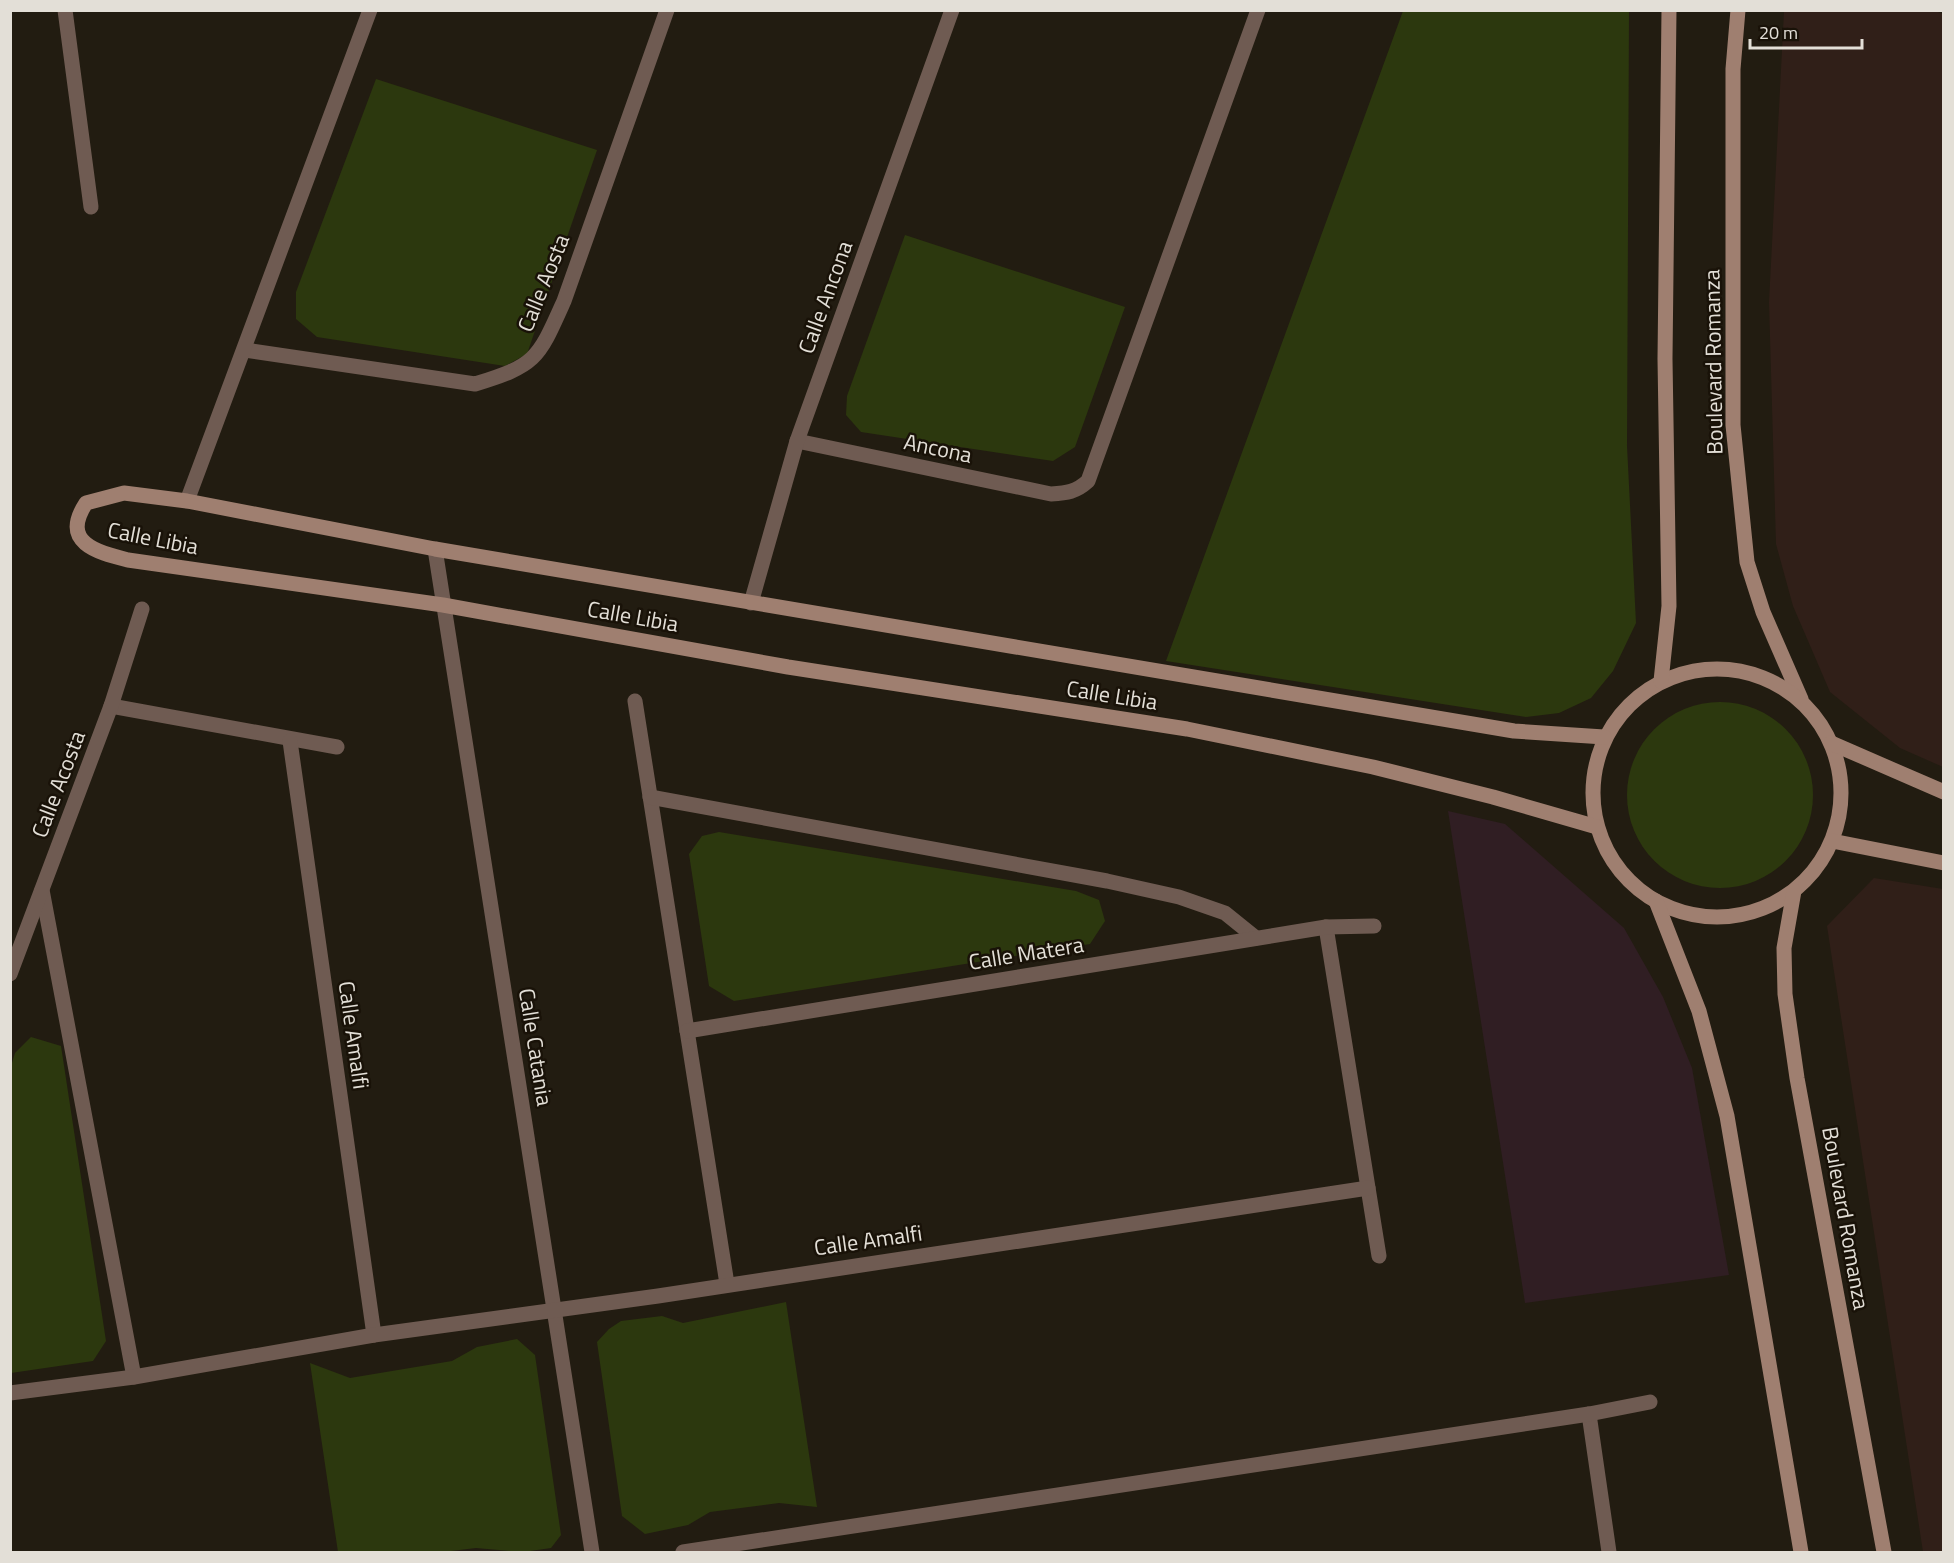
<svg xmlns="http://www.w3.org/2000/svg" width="1954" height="1563" viewBox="0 0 1954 1563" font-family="'Titillium Web',sans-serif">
<rect width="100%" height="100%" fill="#221c11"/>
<path fill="#301e23" d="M1448,811L1505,824L1624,928L1663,997L1692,1068L1729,1275L1525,1303Z"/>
<g fill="#301f18">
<path d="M1784,11L1933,10L1943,14V767L1900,748L1830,692L1793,606L1776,544L1769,302Z"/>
<path d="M1874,878L1943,889V1552H1923L1827,926Z"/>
</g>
<g fill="#2c380e">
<path d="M1403,11H1629L1627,446L1636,623L1613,671L1591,698L1559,713L1526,717L1166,661Z"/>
<path d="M376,79L597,150L527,354L505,366L317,337L296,319V292Z"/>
<path d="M905,235L1125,307L1075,447L1053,461L861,432L846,415L847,396Z"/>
<circle cx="1720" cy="795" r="93"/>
<path d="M719,832L1076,891L1099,900L1105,921L1090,944L734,1001L709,986L689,854L702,836Z"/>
<path d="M31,1037L61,1046L106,1341L93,1361L11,1373V1066L15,1053Z"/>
<path d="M786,1302L817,1507L779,1503L710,1512L688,1525L645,1534L622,1516L597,1342L609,1329L621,1321L662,1316L683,1323Z"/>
<path d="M517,1339L535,1355L561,1535L551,1548L523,1552L476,1548L443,1552H338L310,1363L350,1378L452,1361L477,1347Z"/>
</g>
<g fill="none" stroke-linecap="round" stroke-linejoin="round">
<g stroke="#6f5b52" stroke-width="15">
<path d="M65,10L91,207"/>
<path d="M245,350L475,384C537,365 538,359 564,301L667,10"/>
<path d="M797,441L1051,494C1067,493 1076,492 1088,481L1258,10"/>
<path d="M187,501L370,10"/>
<path d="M435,549L592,1552"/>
<path d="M751,603L797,441L952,10"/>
<path d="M635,701L727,1284"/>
<path d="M111,706L337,747"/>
<path d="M290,741L374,1335"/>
<path d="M650,797L1107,881L1179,897L1225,913L1256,938"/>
<path d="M42,890L134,1377"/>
<path d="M1326,927L1379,1256"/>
<path d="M10,974L111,706L142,609"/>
<path d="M687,1031L1326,927L1374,926"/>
<path d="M10,1393L134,1377L374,1335L658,1296L1368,1188"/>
<path d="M1589,1414L1609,1552"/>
<path d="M683,1552L1589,1414L1650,1402"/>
</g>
<g stroke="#9f7f70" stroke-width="15">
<path d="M1738,10L1733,69V425L1747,562L1763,612L1801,699"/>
<circle cx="1717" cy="793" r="124"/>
<path d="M1661,681L1669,606L1665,359L1669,10"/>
<path d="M1831,743L1944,792"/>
<path d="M1597,827L1493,797L1373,767L1187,729L788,667L443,605L128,560C97,552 60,543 86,503L124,493L187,501L435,549L1514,731L1604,737"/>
<path d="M1832,841L1944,863"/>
<path d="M1794,891L1784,948L1785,994L1797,1078L1884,1552"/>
<path d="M1656,901L1699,1011L1727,1116L1801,1552"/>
</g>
</g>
<g text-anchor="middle" stroke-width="5" stroke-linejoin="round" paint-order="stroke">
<g font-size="22" fill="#e3dfd7" stroke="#191208">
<text transform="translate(543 283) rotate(-68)" y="8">Calle Aosta</text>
<text transform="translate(825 297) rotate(-70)" y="8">Calle Ancona</text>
<text transform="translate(1713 362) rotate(-91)" y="8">Boulevard Romanza</text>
<text transform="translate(938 448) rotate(12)" y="8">Ancona</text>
<text transform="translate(153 538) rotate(11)" y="8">Calle Libia</text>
<text transform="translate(633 616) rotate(10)" y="8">Calle Libia</text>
<text transform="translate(1112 695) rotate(9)" y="8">Calle Libia</text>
<text transform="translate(58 784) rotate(-69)" y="8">Calle Acosta</text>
<text transform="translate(1026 953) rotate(-9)" y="8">Calle Matera</text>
<text transform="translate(354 1035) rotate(82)" y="8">Calle Amalfi</text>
<text transform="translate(536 1047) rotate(81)" y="8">Calle Catania</text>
<text transform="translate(1846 1218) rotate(80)" y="8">Boulevard Romanza</text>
<text transform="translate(868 1240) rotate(-8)" y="8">Calle Amalfi</text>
</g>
</g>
<rect width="1954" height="1563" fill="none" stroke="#e3dfd7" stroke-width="24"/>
<path d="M1750 39v9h112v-9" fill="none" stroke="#e3dfd7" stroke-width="3"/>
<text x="1759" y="39" font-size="18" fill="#e3dfd7" stroke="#191208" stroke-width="4.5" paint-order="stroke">20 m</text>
</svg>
